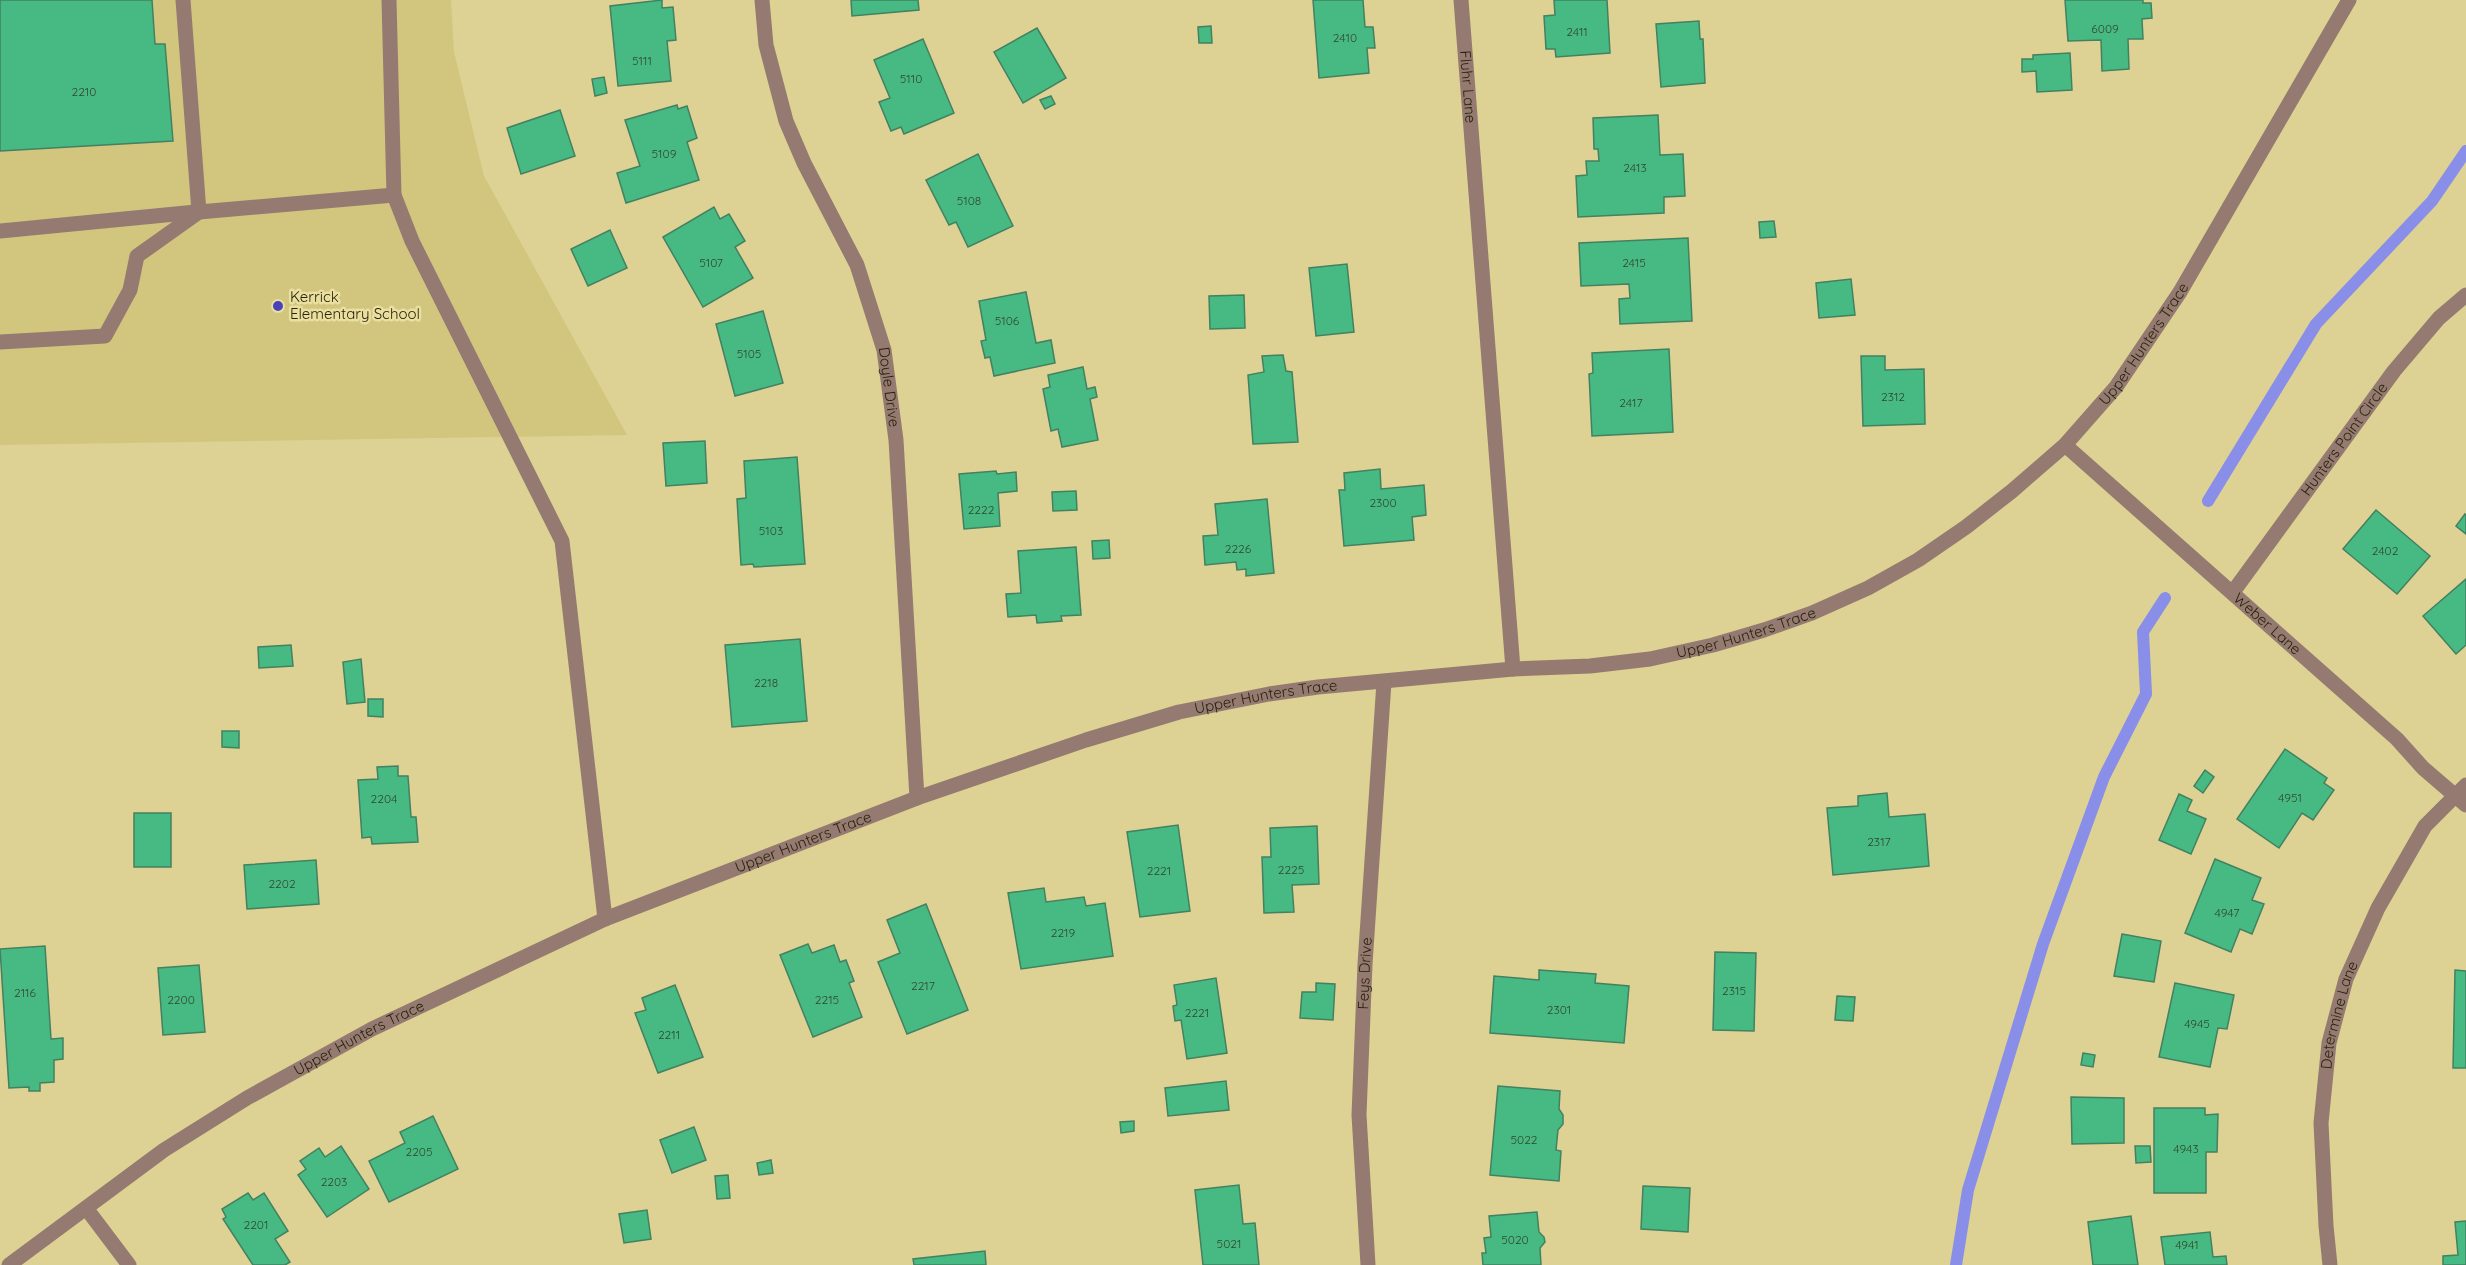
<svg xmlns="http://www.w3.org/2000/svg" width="2466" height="1265" viewBox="0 0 2466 1265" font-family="Quicksand,sans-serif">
<rect width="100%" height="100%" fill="#ddd293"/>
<path fill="#d2c67f" d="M0,0H451L454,52L484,176L627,435L0,445Z"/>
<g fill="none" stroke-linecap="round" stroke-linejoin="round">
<g stroke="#898fe8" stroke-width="12">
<path d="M2208,501L2316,324L2432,201L2466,151"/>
<path d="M1956,1265L1968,1190L2043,944L2104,777L2146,694L2143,632L2165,598"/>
</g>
</g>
<g fill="#47b983" stroke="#438161" stroke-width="1.5">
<path d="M0,0H152L155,44H165L173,141L0,151Z"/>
<path d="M662,0V8L673,7L676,40L667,41L671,81L618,86L610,6Z"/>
<path d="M851,0H918L919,10L852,16Z"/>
<path d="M1313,0H1363L1365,27H1373L1375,48H1367L1369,73L1319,78Z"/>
<path d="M1554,0H1607L1610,53L1556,57L1555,49H1546L1544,16L1555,15Z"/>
<path d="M2065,0H2143V3H2151L2152,18L2142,19L2143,39H2128L2129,69L2102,71L2101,40L2068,41Z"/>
<path d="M1699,21L1700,39H1703L1705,83L1661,87L1656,24Z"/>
<path d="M1211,26L1212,43H1199L1198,27Z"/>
<path d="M1037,28L1066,78L1023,103L994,52Z"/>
<path d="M923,39L954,113L904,134L901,127L891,131L879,102L890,98L874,60Z"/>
<path d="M2070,53L2072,90L2037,92L2036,71L2022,72V59H2033V55Z"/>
<path d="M604,77L607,93L595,96L592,79Z"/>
<path d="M1051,96L1055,104L1045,109L1040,100Z"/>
<path d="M677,105L678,109L687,106L697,138L687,142L699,180L626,203L617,173L640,166L625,120Z"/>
<path d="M560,110L575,156L521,174L507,128Z"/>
<path d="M1658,115L1660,155L1683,154L1685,196L1664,197V213L1578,217L1576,176L1587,175L1586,161H1599L1598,149H1594L1593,118Z"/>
<path d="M978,154L1013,226L968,247L956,222L949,225L926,180Z"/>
<path d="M714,207L720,219L729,214L745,241L735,247L753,278L703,307L663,237Z"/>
<path d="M1774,221L1776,237L1760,238L1759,222Z"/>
<path d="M610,230L627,268L588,286L571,249Z"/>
<path d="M1688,238L1692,321L1620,324L1619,299L1630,298L1629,284L1581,286L1579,243Z"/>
<path d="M1347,264L1354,332L1316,336L1309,268Z"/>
<path d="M1851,279L1855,315L1819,318L1816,283Z"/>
<path d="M1026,292L1036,343L1051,340L1055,363L994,376L990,357L985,358L981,341L986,340L979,301Z"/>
<path d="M1244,295L1245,328L1210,329L1209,296Z"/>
<path d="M763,311L783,383L735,396L716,324Z"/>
<path d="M1669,349L1673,432L1592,436L1589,374L1593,373L1592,353Z"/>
<path d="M1283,355L1286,371L1292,372L1298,442L1253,444L1248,375L1264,372L1262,356Z"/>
<path d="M1861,356H1885V370L1924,369L1925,424L1863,426Z"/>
<path d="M1083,367L1087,389L1095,387L1097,397L1090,399L1098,440L1062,447L1058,429L1051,431L1043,389L1050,387L1048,375Z"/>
<path d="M705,441L707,483L666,486L663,443Z"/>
<path d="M797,457L805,564L754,567L753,564L741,565L737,499L746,498L744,461Z"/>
<path d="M1380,469L1381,489L1424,485L1426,515L1412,517L1414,540L1344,546L1339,490H1345L1344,473Z"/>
<path d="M996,471L997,474L1016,472L1017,491L998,493L1000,526L964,529L959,474Z"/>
<path d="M1076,491L1077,510L1053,511L1052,492Z"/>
<path d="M1267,499L1274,573L1246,576V569L1237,570L1236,562L1205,565L1203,536L1218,535L1215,504Z"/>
<path d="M2376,510L2430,556L2397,594L2343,549Z"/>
<path d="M2465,514L2466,515V534L2456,526Z"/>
<path d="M1109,540L1110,558L1093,559L1092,541Z"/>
<path d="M1076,547L1081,615L1061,616L1062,621L1037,623L1036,615L1008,617L1006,594L1021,593L1018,551Z"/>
<path d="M2466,579V645L2456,654L2423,616Z"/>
<path d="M800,639L807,721L732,727L725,645Z"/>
<path d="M291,645L293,666L259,668L258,647Z"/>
<path d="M361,659L365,702L347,704L343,662Z"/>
<path d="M368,699H383V717L368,716Z"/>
<path d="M222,731H239V748L222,747Z"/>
<path d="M2285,749L2327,778L2324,783L2334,790L2313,820L2302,813L2279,848L2237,819Z"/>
<path d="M398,766V776H408L411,817H416L418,842L372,844L371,837L362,838L358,780L378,779L377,767Z"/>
<path d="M2205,770L2214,777L2203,793L2194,786Z"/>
<path d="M1887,793L1889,817L1925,814L1929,866L1833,875L1827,808L1858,806V796Z"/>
<path d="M2179,794L2192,800L2187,811L2206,819L2191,854L2159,840Z"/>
<rect x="134" y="813" width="37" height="54"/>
<path d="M1178,825L1190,911L1140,917L1127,832Z"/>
<path d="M1317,826L1319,884L1292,885L1294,912L1264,913L1262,857H1271L1270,828Z"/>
<path d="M2215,859L2261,878L2252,900L2264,904L2252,934L2240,929L2231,952L2185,933Z"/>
<path d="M316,860L319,904L247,909L244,865Z"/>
<path d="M1044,888L1046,902L1084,897L1086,906L1105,903L1113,956L1021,969L1008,893Z"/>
<path d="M926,904L968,1010L907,1034L878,962L900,953L887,920Z"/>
<path d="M2122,934L2161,941L2154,982L2114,976Z"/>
<path d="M808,944L812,953L834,945L840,962L846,960L854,981L849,983L862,1017L813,1037L780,955Z"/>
<path d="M45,946L51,1039L63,1038V1059L54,1060V1082L40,1083V1091H29V1087L9,1088L0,949Z"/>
<path d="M1715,952L1756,953L1754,1031L1713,1030Z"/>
<path d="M199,965L205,1032L163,1035L158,968Z"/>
<path d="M1539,970L1596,974L1595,983L1629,986L1624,1043L1490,1033L1494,976L1539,980Z"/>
<path d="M2455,970L2466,971V1068H2453Z"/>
<path d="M1216,978L1227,1053L1187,1059L1181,1020L1175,1021L1173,1006L1177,1005L1174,985Z"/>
<path d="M1316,983L1335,984L1333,1020L1300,1018L1302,992H1316Z"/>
<path d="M2175,983L2234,995L2227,1029L2218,1028L2210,1067L2159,1057Z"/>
<path d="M675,985L703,1057L658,1073L635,1013L646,1010L642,998Z"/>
<path d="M1837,996L1855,997L1853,1021L1835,1020Z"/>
<path d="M2083,1053L2095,1055L2093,1067L2081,1065Z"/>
<path d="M1226,1081L1229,1110L1168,1116L1165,1088Z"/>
<path d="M1498,1086L1560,1091L1559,1109L1563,1115V1124L1558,1130L1556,1150L1561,1151L1559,1181L1490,1175Z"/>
<path d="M2071,1097L2124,1098V1143L2072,1144Z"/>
<path d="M2154,1108H2205V1115L2218,1114L2217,1152H2206V1193H2154Z"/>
<path d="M433,1116L458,1169L389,1202L369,1161L405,1143L400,1132Z"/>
<path d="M1134,1121V1131L1121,1133L1120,1122Z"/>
<path d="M694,1127L706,1160L672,1173L660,1140Z"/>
<path d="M341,1146L369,1189L327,1217L298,1175L306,1169L300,1161L319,1148L325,1157Z"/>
<path d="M2135,1146H2150L2151,1162L2136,1163Z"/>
<path d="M771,1160L773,1173L759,1175L757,1163Z"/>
<path d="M728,1175L730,1198L717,1199L715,1176Z"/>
<path d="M1239,1185L1243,1224L1255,1223L1259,1265H1203L1195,1190Z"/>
<path d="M1643,1186L1690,1188L1688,1232L1641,1229Z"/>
<path d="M248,1193L253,1200L264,1193L288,1231L275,1239L290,1262L285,1265H253L223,1219L226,1217L222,1209Z"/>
<path d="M647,1210L651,1239L624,1243L619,1214Z"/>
<path d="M1537,1212L1539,1232L1544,1237L1545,1242L1540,1248L1541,1265H1483L1482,1253H1486L1484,1238L1491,1237L1489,1216Z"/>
<path d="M2131,1216L2138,1265H2093L2088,1222Z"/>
<path d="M2466,1221V1265H2443V1256L2458,1255L2455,1222Z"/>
<path d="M2210,1232L2213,1257L2226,1256L2227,1265H2165L2161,1237Z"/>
<path d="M985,1251L986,1265H914L913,1259Z"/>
</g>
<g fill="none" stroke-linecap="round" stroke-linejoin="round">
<g stroke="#957a71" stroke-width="15">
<path d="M183,0L199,212L394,195"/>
<path d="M389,0L394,195L412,241L562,541L605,919"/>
<path id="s1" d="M762,0L766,45L786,121L804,163L857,265L884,350L896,440L917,798"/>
<path id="s2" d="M1461,0L1513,669"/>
<path d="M0,231L196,212"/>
<path d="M0,342L105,336L130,290L137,256L199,212"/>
<path id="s3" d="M2065,445L2397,739L2423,768L2466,805"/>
<path id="s4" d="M2233,592L2394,371L2439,318L2466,295"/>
<path d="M86,1208L129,1265"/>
<path id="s5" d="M9,1265L164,1150L247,1098L372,1029L605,919L917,798L1086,740L1179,712L1269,694L1318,687L1513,669L1590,666L1650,659L1713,645L1764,630L1812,613L1868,588L1918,560L1966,527L2012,491L2065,445L2116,387L2180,292L2349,0"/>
<path id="s6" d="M1368,1265L1359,1115L1365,964L1384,682"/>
<path id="s7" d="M2330,1265L2326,1226L2321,1123L2329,1043L2346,979L2378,908L2425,826L2466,785"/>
</g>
</g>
<circle fill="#4a42b9" stroke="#eadf9f" stroke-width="2" cx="278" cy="306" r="6"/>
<g text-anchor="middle" stroke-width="5" stroke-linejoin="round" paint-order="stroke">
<g font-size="12" fill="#304929">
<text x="2105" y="33">6009</text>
<text x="1577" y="36">2411</text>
<text x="1345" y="42">2410</text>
<text x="642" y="65">5111</text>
<text x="911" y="83">5110</text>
<text x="84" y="96">2210</text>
<text x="664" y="158">5109</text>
<text x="1635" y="172">2413</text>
<text x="969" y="205">5108</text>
<text x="711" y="267">5107</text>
<text x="1634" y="267">2415</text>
<text x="1007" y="325">5106</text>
<text x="749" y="358">5105</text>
<text x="1893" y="401">2312</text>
<text x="1631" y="407">2417</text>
<text x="1383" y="507">2300</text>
<text x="981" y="514">2222</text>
<text x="771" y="535">5103</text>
<text x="1238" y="553">2226</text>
<text x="2385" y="555">2402</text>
<text x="766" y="687">2218</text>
<text x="2290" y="802">4951</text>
<text x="384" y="803">2204</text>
<text x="1879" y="846">2317</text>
<text x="1291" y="874">2225</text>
<text x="1159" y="875">2221</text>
<text x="282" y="888">2202</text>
<text x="2227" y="917">4947</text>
<text x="1063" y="937">2219</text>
<text x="923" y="990">2217</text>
<text x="1734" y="995">2315</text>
<text x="25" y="997">2116</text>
<text x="181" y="1004">2200</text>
<text x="827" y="1004">2215</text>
<text x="1559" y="1014">2301</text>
<text x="1197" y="1017">2221</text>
<text x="2197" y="1028">4945</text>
<text x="669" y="1039">2211</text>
<text x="1524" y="1144">5022</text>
<text x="2186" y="1153">4943</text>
<text x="419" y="1156">2205</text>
<text x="334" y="1186">2203</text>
<text x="256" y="1229">2201</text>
<text x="1515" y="1244">5020</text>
<text x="1229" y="1248">5021</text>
<text x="2187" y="1249">4941</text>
</g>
<g font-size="15" fill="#29240b" stroke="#eadf9f">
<text dy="5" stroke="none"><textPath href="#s2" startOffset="87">Fluhr Lane</textPath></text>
<text dy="5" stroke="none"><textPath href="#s5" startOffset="2379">Upper Hunters Trace</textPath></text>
<text dy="5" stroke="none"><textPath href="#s1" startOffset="411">Doyle Drive</textPath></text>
<text dy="5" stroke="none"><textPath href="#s4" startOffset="189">Hunters Point Circle</textPath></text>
<text dy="5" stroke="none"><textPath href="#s3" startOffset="270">Weber Lane</textPath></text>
<text dy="5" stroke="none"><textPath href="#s5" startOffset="1876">Upper Hunters Trace</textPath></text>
<text dy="5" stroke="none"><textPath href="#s5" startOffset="1390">Upper Hunters Trace</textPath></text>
<text dy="5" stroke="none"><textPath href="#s5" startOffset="904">Upper Hunters Trace</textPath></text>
<text dy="5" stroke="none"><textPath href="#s6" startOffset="292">Feys Drive</textPath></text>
<text dy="5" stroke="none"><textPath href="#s7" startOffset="252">Determine Lane</textPath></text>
<text dy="5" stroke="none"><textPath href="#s5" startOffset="418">Upper Hunters Trace</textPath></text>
</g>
<g font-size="15" fill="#29240b" stroke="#eadf9f" text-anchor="start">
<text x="290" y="302">Kerrick<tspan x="290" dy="17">Elementary School</tspan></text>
</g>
</g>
</svg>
